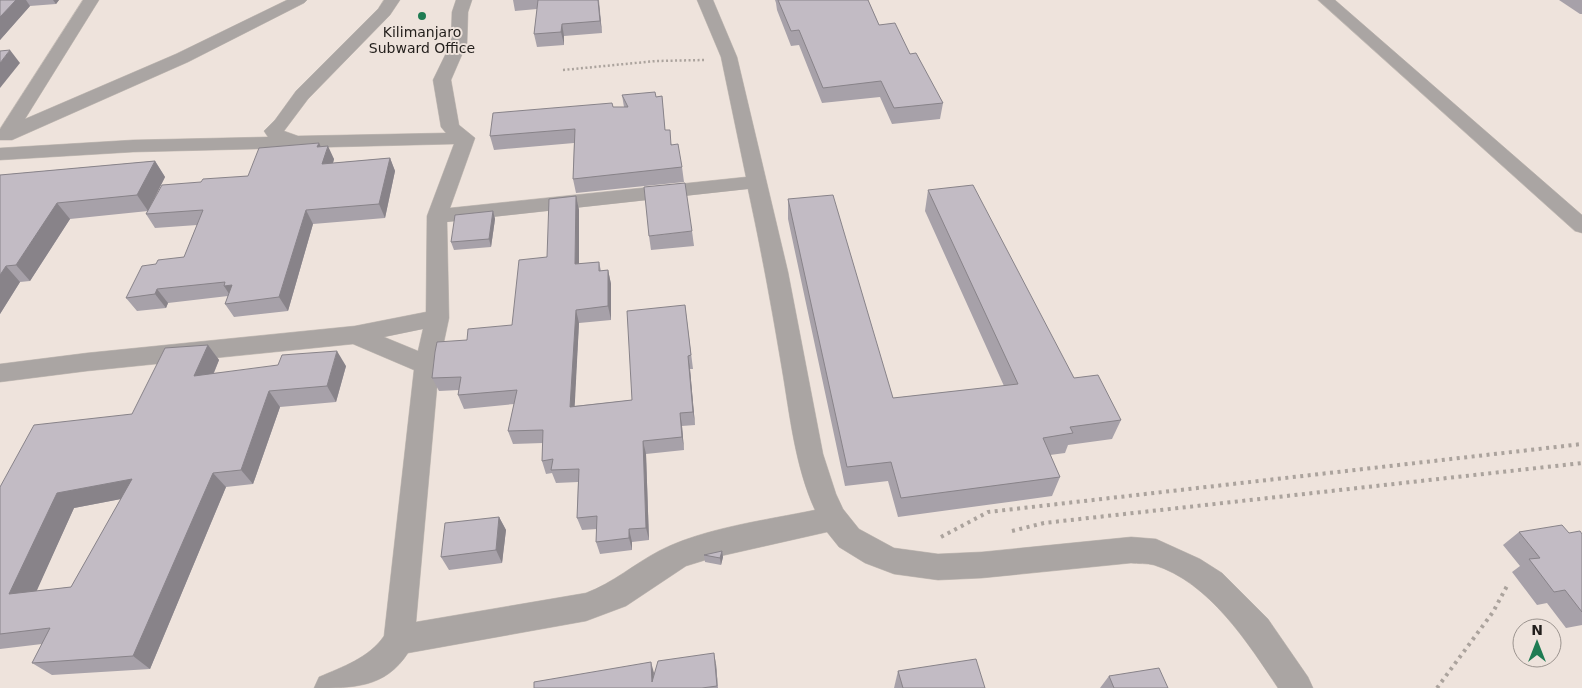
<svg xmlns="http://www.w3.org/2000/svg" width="1582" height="688" viewBox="0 0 1582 688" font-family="'DejaVu Sans',sans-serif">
<rect width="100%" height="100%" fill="#eee3dc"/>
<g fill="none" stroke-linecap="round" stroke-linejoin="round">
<g stroke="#c9c0b9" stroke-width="1">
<g id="street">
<path d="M83,0H99L25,119L176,54L287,0H307L304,3L188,62L12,140H0V129Z"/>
<path d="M384,0H400L390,15L308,99L284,131L298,136L446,133L441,127L433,80L451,43L452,12L456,0H472L468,12L467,43L451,80L459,125L475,138L450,208L746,177L721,57L697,0H713L737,57L788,272L823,454L836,494L843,509L859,529L894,548L938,554L982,552L1131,537L1156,539L1200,559L1222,573L1268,619L1308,677L1313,688H1278C1248,643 1209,582 1154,565C1147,563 1138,564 1131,563L982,578L938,580L894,574L865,563L839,547L827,532L712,558L686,566L626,606L586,621L408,653C385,688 354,688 314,688L319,677C342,667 369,658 384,636L414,370L353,344L87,371L0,382V364L87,353L355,326L426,312L427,216L454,144L133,152L0,160V148L133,140L268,137L264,131L275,120L296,91L378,9ZM748,189C761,249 772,309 782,369C790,416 795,466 815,510C767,520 703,528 659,551C634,564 613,583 586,593L416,622L439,365L449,318L447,222ZM423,329L418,351L384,337Z"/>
<path d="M1318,0H1335L1582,215V233L1575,231Z"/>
</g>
</g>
<path stroke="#aba39d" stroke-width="2.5" stroke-dasharray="2 2.5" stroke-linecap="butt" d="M563,70L656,61L704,60"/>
<g stroke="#aba39d" stroke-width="4" stroke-dasharray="3 4.5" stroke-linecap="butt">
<path d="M1012,531L1044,523L1582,463"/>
<path d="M941,537L988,512L1582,444"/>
<path d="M1437,688L1493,612L1507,586"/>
</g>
<use href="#street" fill="#aaa5a3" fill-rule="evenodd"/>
</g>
<g fill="#a7a1a9" fill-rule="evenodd">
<path d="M0,0H59L56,4L30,6L0,40Z"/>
<path d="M513,0H599L602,33L564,36V45L537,47L534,34L537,9L515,11Z"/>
<path d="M775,0H868L879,25L910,54L943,103L940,119L892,124L880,97L822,103L799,45L791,46L777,10L776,3Z"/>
<path d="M1559,0H1582V14H1580Z"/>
<path d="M622,95L656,97L662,96L665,130L682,167L684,182L576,193L573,179L574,143L494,150L490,136L613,107H624Z"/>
<path d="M321,146L334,159L333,163L390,158L395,171L385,218L313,224L288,311L234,317L225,304L228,296L168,303L166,308L137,311L126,298L156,264L184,257L197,225L155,228L146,214L148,211L70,219L30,281L20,282L0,314V175L155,161L165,177L151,205L201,182L248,176Z"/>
<path d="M928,190L1074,378L1121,420L1112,439L1068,445L1065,453L1050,455L1060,477L1052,496L898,517L888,481L845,486L788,219V199L893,398L1004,386L925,211Z"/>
<path d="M576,196L579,210V264L599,262L601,271L608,270L611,284V320L579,323L574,406L632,400L685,305L693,369H690L695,425L682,426L684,450L646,454L649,540L632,542V550L600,554L596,542L597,529L582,530L577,518L578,482L556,483L552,473L546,474L542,461L543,443L513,444L508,431L514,404L464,409L458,395L459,390L439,391L432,378L467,340L512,325L547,257Z"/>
<path d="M493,211L495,219L491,247L454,250L451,242Z"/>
<path d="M692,231L694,246L651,250L649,236Z"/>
<path d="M208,345L219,360L214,373L346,366L336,402L280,407L253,484L226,487L150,669L52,675L32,663L42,644L0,649V487L132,414ZM121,499L71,587L36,591L74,508Z"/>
<path d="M499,517L506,530L502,563L449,570L441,557Z"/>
<path d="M1519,532L1582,534V625L1566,628L1547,603L1537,605L1512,572L1520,566L1503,545Z"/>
<path d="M722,551L723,557L721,565L705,562L704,555Z"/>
<path d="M716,664L718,688H534L654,674Z"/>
<path d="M898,671L985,688H894Z"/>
<path d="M1109,676L1168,688H1100Z"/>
</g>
<g fill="#888389">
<path d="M16,0H26L30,6L0,40V17Z"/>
<path d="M53,0H59L56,4Z"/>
<path d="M598,0L599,5L602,33L600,21Z"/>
<path d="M562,24L564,36V45L561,32Z"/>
<path d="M10,50L20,63L0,88V63Z"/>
<path d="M319,143L325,155L328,146L334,159L329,178L322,164L317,147Z"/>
<path d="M390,158L395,171L385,218L379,204Z"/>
<path d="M155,161L165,177L148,211L137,195Z"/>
<path d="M576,196L579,210V278L575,264Z"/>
<path d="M57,203L70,219L30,281L16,265Z"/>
<path d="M306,210L313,224L288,311L279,297Z"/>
<path d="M493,211L495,219L491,247L489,239Z"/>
<path d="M6,266L20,282L0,314V275Z"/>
<path d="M608,270L611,284V320L608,306Z"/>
<path d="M232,285L233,300L224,286Z"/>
<path d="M157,289L168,303L166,308L155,294Z"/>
<path d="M576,310L579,323L574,420L570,407Z"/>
<path d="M208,345L219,360L206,391L194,376Z"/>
<path d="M337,351L346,366L336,402L327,386Z"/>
<path d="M688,356L690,369L695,425L693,412Z"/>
<path d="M269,391L280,407L253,484L241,470Z"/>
<path d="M680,413L682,426L684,450L682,437Z"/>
<path d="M643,441L646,454L649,540L646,528Z"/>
<path d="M213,473L226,487L150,669L133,656Z"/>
<path d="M132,479L147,494L74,508L29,608L9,594L57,493Z"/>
<path d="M499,517L506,530L502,563L496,550Z"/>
<path d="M629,529L632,542V550L629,538Z"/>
<path d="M722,551L723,557L721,565L720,558Z"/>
<path d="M714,653L716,664L718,688Z"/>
<path d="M651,662L654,673L652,682Z"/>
</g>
<g fill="#c2bbc4" stroke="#888389" fill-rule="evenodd">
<path d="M0,0H16L0,17Z"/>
<path d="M538,0H598L600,21L562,24L561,32L534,34Z"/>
<path d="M778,0H868L879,25L895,23L910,54L916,53L943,103L894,108L881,81L823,88L799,30L791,31Z"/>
<path d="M10,50L0,63V51Z"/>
<path d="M655,92L656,97L662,96L665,130H670L671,145L678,144L682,167L573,179L575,129L490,136L493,113L612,103L613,107H628L622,95Z"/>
<path d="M319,143L317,147L328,146L322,164L390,158L379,204L306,210L279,297L225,304L232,285L224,286L225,282L157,289L155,294L126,298L142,266L156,264L158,260L184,257L203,210L146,214L162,185L201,182L203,179L248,176L259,148Z"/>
<path d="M155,161L137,195L57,203L16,265L6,266L0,275V175Z"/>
<path d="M685,183L692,231L649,236L644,187Z"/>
<path d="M973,185L1074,378L1098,375L1121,420L1070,427L1073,433L1043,438L1060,477L901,498L891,462L847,467L788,199L833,195L893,398L1018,384L928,190Z"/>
<path d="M576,196L575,264L599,262V271L608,270V306L576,310L570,407L632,400L627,311L685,305L691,355L688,356L693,412L680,413L682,437L643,441L646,528L629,529V538L596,542L597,516L577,518L579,469L551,470L553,459L542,461L543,430L508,431L517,390L458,395L461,377L432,378L435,352L437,342L467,340L468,329L512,325L519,260L547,257L549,199Z"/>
<path d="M493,211L489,239L451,242L455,215Z"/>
<path d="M208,345L194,376L278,365L282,355L337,351L327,386L269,391L241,470L213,473L133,656L32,663L50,628L0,634V487L34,425L132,414L165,348ZM132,479L71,587L9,594L57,493Z"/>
<path d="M499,517L496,550L441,557L445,523Z"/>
<path d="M1562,525L1569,533L1580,531L1582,534V612L1565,590L1554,592L1529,559L1540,558L1519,532Z"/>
<path d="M722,551L720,558L704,555Z"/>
<path d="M714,653L717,686L702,688H534V682L651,662L652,682L658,661Z"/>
<path d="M976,659L985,688H903L898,671Z"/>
<path d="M1159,668L1168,688H1114L1109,676Z"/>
</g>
<circle fill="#1f7c53" stroke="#eee3dc" stroke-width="2" cx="422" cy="16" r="5"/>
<g text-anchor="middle" stroke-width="4" stroke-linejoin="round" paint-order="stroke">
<g font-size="14" fill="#221e1b" stroke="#eee3dc">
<text x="422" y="37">Kilimanjaro<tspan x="422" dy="16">Subward Office</tspan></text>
</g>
</g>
<g transform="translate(1537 643)"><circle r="24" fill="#eee3dc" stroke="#9c948f"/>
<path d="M0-4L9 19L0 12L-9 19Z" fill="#1f7c53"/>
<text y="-8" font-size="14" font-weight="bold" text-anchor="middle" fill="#221e1b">N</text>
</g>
</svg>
